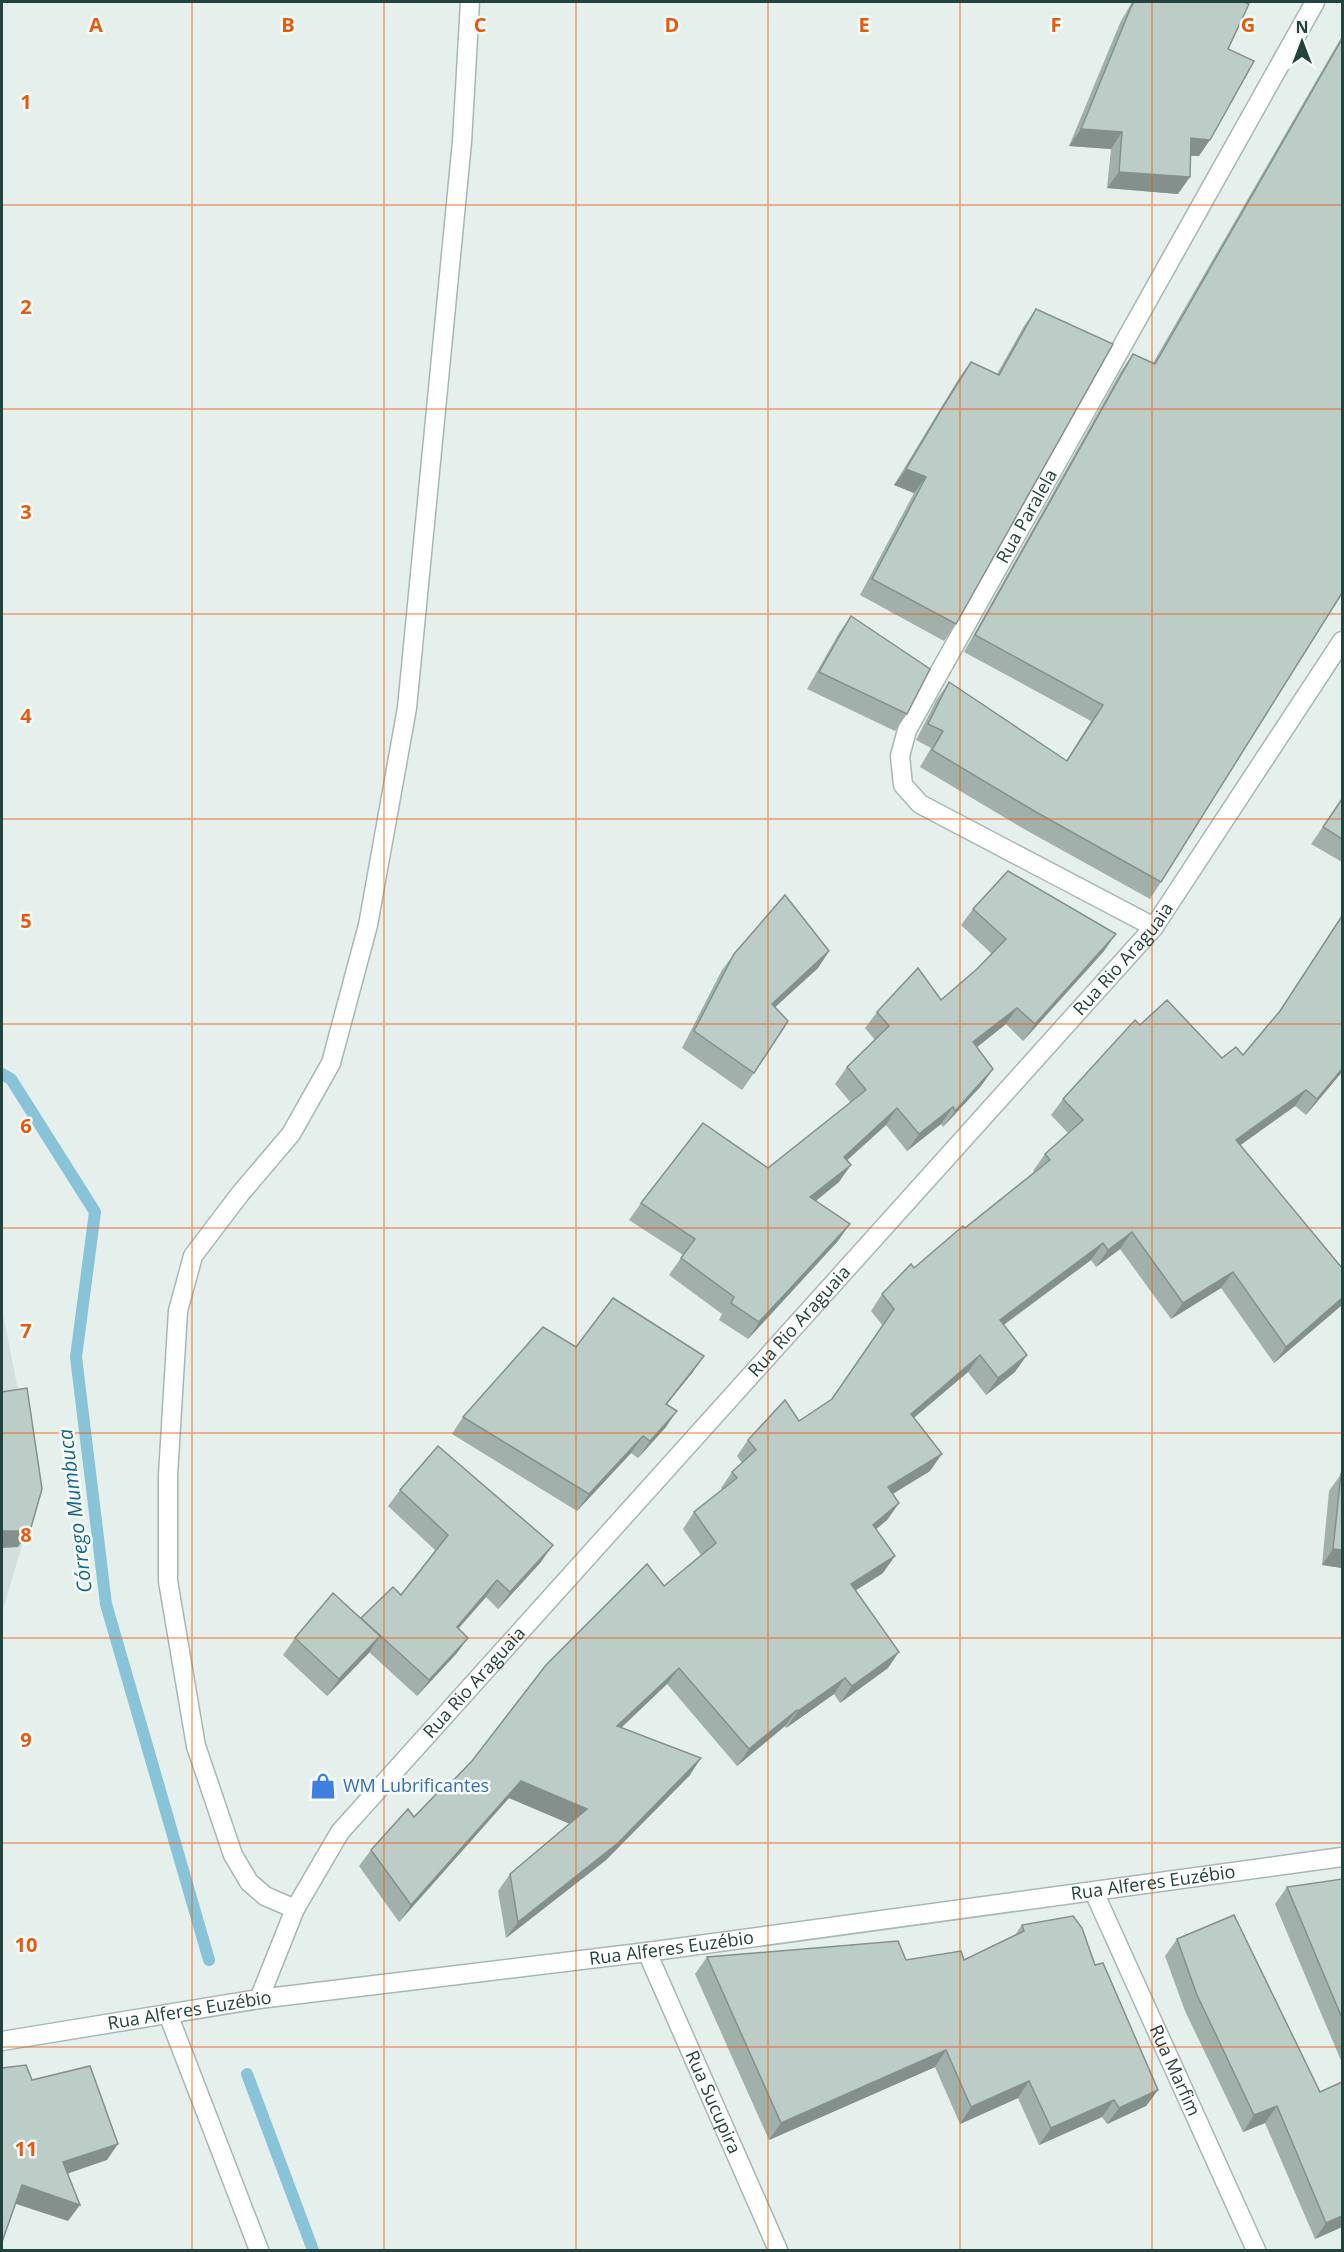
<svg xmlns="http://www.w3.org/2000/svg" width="1344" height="2252" viewBox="0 0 1344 2252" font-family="'Open Sans',sans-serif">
<rect width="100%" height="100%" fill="#e5efec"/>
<path fill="#d3dfdb" d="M2,1309L38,1491L2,1613Z"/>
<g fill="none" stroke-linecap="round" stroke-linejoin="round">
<g stroke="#88c3d8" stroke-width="12">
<path d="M2,1074L11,1079L95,1212L76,1357L106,1604L209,1960"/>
<path d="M247,2074L313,2250"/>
</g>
<g stroke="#a7b8b4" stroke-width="21">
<g id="minor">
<path id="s1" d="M1154,927L920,804L903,785L900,756L907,730L1315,2"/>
<path id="s2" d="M1094,1892L1256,2250"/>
<path d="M295,1909L265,1896L249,1882L233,1855L196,1746L168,1581V1475L178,1311L193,1256L240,1194L291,1134L331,1063L368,925L407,708L462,142L470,2"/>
<path id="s3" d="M647,1952L778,2250"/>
<path id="s4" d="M259,1999L295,1909L340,1832L1154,927L1342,641"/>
<path d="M168,2014L259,2250"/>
<path id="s5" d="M2,2041L259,1999L647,1952L1342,1857"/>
</g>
</g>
<use href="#minor" stroke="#fff" stroke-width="18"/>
</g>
<g fill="#a2b0ac">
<path d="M1132,2H1244L1228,49L1199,156H1191L1178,194L1107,188L1111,149L1069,146L1120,23Z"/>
<path d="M1342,36V593L1161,882L1150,899L1024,829L920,767L931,748L916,740L937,699L949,682L1066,761L1091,721L964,652L1121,371L1133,354L1153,363Z"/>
<path d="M1036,309L956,624L944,641L860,595L914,493L894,485L959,378L971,362L997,374L1024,326Z"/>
<path d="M851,616L907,714L895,731L807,689L839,633Z"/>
<path d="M1342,799V862L1311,844Z"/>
<path d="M973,909L1104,951L1023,1041L1006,1024L977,1047L993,1069L981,1086L943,1127L941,1124L907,1151L886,1125L847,1160L839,1182L816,1201L838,1241L748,1339L719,1320L722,1314L669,1275L683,1255L629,1220L641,1203L768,1168L851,1103L835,1084L847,1067L875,1040L865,1028L877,1012L941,1000L977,969L992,954L961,925Z"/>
<path d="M1342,915V1072L1306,1115L1295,1106L1240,1145L1342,1268V1305L1274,1363L1221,1288L1171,1319L1120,1249L1096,1267L1091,1260L1004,1325L1015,1372L986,1395L968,1372L914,1418L930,1471L893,1494L899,1503L887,1520L876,1529L883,1573L856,1590L888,1668L840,1703L834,1694L786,1728L785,1726L737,1766L667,1684L621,1728L690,1775L606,1860L506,1938L498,1891L510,1874L570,1824L509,1798L399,1922L359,1866L371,1850L414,1817L664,1586L701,1555L683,1529L694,1512L722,1490L721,1488L732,1472L742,1463L737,1456L748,1440L799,1421L832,1399L883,1326L871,1311L882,1294L914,1268L1034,1172L1033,1171L1045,1154L1068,1133L1051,1115L1063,1099L1140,1025L1222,1058L1243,1055L1277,1015Z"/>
<path d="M829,951L818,968L775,1007L754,1073L742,1090L682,1048L722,970L734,954Z"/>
<path d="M576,1347L704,1356L692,1373L667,1404L666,1427L638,1458L631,1453L577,1511L452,1434L463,1417Z"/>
<path d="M1341,1474L1342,1568L1322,1565L1329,1491Z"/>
<path d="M400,1490L541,1562L498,1609L486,1597L458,1628L468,1638L456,1654L417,1696L369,1652L327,1696L283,1655L295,1638L361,1618L401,1595L436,1551L388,1506Z"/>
<path d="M1342,1879V2063L1275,1904L1287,1887Z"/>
<path d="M1022,1925L1095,1965L1158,2090L1146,2106L1107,2124L1102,2117L1039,2145L1018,2098L960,2124L935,2067L769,2140L695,1974L707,1957L964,1960L1015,1935Z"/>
<path d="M1177,1939L1320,2092L1342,2227L1315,2239L1265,2123L1243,2132L1185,2011L1165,1956Z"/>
</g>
<g fill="#84908c">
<path d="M1081,129L1122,132L1111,149L1069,146Z"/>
<path d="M1191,138L1210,140L1199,156L1180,155Z"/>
<path d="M1119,172L1190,177L1178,194L1107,188Z"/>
<path d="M906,469L926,477L914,493L894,485Z"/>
<path d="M1116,934L1104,951L1023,1041L1035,1024Z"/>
<path d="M829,951L818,968L760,1021L772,1004Z"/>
<path d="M1017,1008L1006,1024L962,1059L973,1042Z"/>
<path d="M993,1069L981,1086L943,1127L955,1111Z"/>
<path d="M1342,1069V1072L1306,1115L1317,1099Z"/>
<path d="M1306,1090L1295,1106L1224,1157L1236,1140Z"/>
<path d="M953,1107L941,1124L907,1151L919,1134Z"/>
<path d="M897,1108L886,1125L832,1174L844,1157Z"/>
<path d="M851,1165L839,1182L799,1214L810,1197Z"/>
<path d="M850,1224L838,1241L748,1339L759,1322Z"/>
<path d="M1132,1232L1120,1249L1096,1267L1108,1250Z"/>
<path d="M1103,1243L1091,1260L988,1336L1000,1320Z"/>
<path d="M1233,1272L1221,1288L1171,1319L1183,1303Z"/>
<path d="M1342,1298V1305L1274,1363L1286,1347Z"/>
<path d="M980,1355L968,1372L899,1430L911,1414Z"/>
<path d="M1027,1355L1015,1372L986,1395L998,1378Z"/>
<path d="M704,1356L692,1373L654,1420L666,1404Z"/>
<path d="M677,1411L666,1427L638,1458L650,1441Z"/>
<path d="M643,1436L631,1453L577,1511L589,1494Z"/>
<path d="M942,1454L930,1471L876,1504L888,1487Z"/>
<path d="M899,1503L887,1520L861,1542L873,1525Z"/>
<path d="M2,1531H30L18,1547L2,1548Z"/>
<path d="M553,1545L541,1562L498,1609L510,1592Z"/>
<path d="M1333,1549L1342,1550V1568L1322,1565Z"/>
<path d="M895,1556L883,1573L839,1601L851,1584Z"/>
<path d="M497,1580L486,1597L445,1644L457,1627Z"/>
<path d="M380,1636L369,1653L327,1696L339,1679Z"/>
<path d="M468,1638L456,1654L417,1696L429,1680Z"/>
<path d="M899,1652L888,1668L840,1703L852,1686Z"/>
<path d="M679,1668L667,1684L605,1743L617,1726Z"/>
<path d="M845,1678L834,1694L786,1728L798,1711Z"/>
<path d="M797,1710L785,1726L737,1766L749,1749Z"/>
<path d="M701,1758L690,1775L606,1860L506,1938L518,1922Z"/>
<path d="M521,1781L587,1809L575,1826L509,1798L399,1922L411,1905Z"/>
<path d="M946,2050L935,2067L769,2140L781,2123Z"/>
<path d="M1029,2081L1018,2098L960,2124L971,2107Z"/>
<path d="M1158,2090L1146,2106L1107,2124L1119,2108Z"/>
<path d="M1114,2100L1102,2117L1039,2145L1051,2128Z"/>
<path d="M1277,2106L1265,2123L1243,2132L1254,2115Z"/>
<path d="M118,2144L107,2160L52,2179L63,2162Z"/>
<path d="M22,2185L80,2205L68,2221L10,2202Z"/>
<path d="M1342,2216V2227L1315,2239L1326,2223Z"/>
</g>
<g fill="#bccdc8" stroke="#84908c" stroke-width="1.5">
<path d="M1134,2H1244L1249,4L1228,49L1254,61L1210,140L1191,138L1190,177L1119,172L1122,132L1081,129L1131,7Z"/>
<path d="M1342,39V593L1161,882L1036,812L932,750L943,731L928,724L949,682L1067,761L1103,705L975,635L1133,354L1155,364Z"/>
<path d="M1036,309L1113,344L956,624L872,579L926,477L906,469L941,410L971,362L999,375Z"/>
<path d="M851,616L930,669L907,714L819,672Z"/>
<path d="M1342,799V839L1323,827Z"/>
<path d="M1008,871L1116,934L1035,1024L1017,1008L973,1042L993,1069L955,1111L953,1107L919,1134L897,1108L844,1157L851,1165L810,1197L850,1224L759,1322L731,1303L734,1297L681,1258L695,1239L641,1203L703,1123L768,1168L866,1090L847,1067L889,1026L877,1012L918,968L941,1000L977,969L1006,939L973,909Z"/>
<path d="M785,895L829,951L772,1004L788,1021L754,1073L694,1031L734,954Z"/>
<path d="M1342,916V1069L1317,1099L1306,1090L1236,1140L1342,1268V1298L1286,1347L1233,1272L1183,1303L1132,1232L1108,1250L1103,1243L1000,1320L1027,1355L998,1378L980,1355L911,1414L942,1454L888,1487L899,1503L873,1525L895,1556L851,1584L899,1652L852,1686L845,1678L798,1711L797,1710L749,1749L679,1668L617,1726L701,1758L618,1843L518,1922L510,1874L587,1809L521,1781L411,1905L371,1850L408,1809L414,1817L441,1789L443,1791L472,1761L546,1665L647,1564L664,1586L716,1543L694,1512L737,1478L732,1472L756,1450L748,1440L785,1400L799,1421L832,1399L894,1309L882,1294L911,1264L914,1268L963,1226L965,1228L1050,1160L1045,1154L1083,1120L1063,1099L1135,1020L1140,1025L1167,1000L1222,1058L1236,1047L1243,1055L1280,1011Z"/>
<path d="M613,1298L704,1356L666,1404L677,1411L650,1441L643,1436L589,1494L463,1417L543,1327L576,1347Z"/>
<path d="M27,1388L42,1489L30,1531H2V1392Z"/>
<path d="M438,1446L553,1545L510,1592L497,1580L457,1627L468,1638L429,1680L361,1618L393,1587L401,1595L448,1535L400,1490Z"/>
<path d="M1341,1474L1342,1475V1550L1333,1549Z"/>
<path d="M333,1593L380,1636L339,1679L295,1638Z"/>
<path d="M1342,1879V2018L1287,1887Z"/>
<path d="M1234,1915L1320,2092L1342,2082V2216L1326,2223L1277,2106L1254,2115L1197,1995L1177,1939Z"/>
<path d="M1073,1916L1082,1928L1095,1965L1103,1963L1158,2090L1119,2108L1114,2100L1051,2128L1029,2081L971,2107L946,2050L781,2123L707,1957L898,1941L906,1960L961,1951L964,1960L1024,1931L1022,1925Z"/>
<path d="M26,2065L32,2080L90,2066L118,2144L63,2162L80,2205L22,2185L2,2242V2068Z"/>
</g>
<path fill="none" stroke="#e8590c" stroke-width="1.5" stroke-opacity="0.55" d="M192,2V2250M384,2V2250M576,2V2250M768,2V2250M960,2V2250M1152,2V2250M2,205H1342M2,409H1342M2,614H1342M2,819H1342M2,1024H1342M2,1228H1342M2,1433H1342M2,1638H1342M2,1843H1342M2,2047H1342"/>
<defs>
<g id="shop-bare" transform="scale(2.07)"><path d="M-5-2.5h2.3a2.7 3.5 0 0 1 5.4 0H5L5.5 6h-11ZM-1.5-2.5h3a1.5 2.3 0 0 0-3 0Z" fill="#3f7fe0" stroke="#f6fbf9" stroke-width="2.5" paint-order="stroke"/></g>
</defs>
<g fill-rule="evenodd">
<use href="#shop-bare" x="323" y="1786"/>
</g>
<g text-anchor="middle" stroke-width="5" stroke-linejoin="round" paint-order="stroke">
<g font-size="18" fill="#22433e" stroke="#f6fbf9">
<text dy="6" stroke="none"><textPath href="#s1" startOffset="591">Rua Paralela</textPath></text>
<text dy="6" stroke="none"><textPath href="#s4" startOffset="1359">Rua Rio Araguaia</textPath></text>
<text dy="6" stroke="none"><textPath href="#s4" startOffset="873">Rua Rio Araguaia</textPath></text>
<text dy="6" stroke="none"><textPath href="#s4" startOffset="387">Rua Rio Araguaia</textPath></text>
<text dy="6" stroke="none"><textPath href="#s5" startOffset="1162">Rua Alferes Euzébio</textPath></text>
<text dy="6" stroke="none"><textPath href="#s5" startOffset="676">Rua Alferes Euzébio</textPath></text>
<text dy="6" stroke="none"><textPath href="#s5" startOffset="190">Rua Alferes Euzébio</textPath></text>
<text dy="6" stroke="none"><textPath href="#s2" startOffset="196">Rua Marfim</textPath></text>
<text dy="6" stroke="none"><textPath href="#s3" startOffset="164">Rua Sucupira</textPath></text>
</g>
<g font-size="18" fill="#366cbe" stroke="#f6fbf9" text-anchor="start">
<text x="343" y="1792">WM Lubrificantes</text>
</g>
<g font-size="20" font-style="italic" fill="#156686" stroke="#f6fbf9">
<text transform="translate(75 1511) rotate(-97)" y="7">Córrego Mumbuca</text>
</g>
</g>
<g font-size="20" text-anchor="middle" font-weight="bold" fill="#e8590c" stroke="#f6fbf9" stroke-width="5" stroke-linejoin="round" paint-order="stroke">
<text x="96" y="32">A</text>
<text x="288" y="32">B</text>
<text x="480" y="32">C</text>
<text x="672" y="32">D</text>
<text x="864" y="32">E</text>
<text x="1056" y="32">F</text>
<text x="1248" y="32">G</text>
<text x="26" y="109">1</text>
<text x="26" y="314">2</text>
<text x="26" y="519">3</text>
<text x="26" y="723">4</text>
<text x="26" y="928">5</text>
<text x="26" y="1133">6</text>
<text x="26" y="1338">7</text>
<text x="26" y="1542">8</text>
<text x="26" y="1747">9</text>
<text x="26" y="1952">10</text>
<text x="26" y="2156">11</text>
</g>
<rect width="1344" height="2252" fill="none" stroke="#22433e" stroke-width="6"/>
<g transform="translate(1302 42)" stroke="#f6fbf9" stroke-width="4.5" paint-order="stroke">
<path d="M0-4.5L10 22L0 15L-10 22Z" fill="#22433e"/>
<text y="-9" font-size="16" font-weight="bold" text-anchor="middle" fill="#22433e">N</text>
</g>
</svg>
